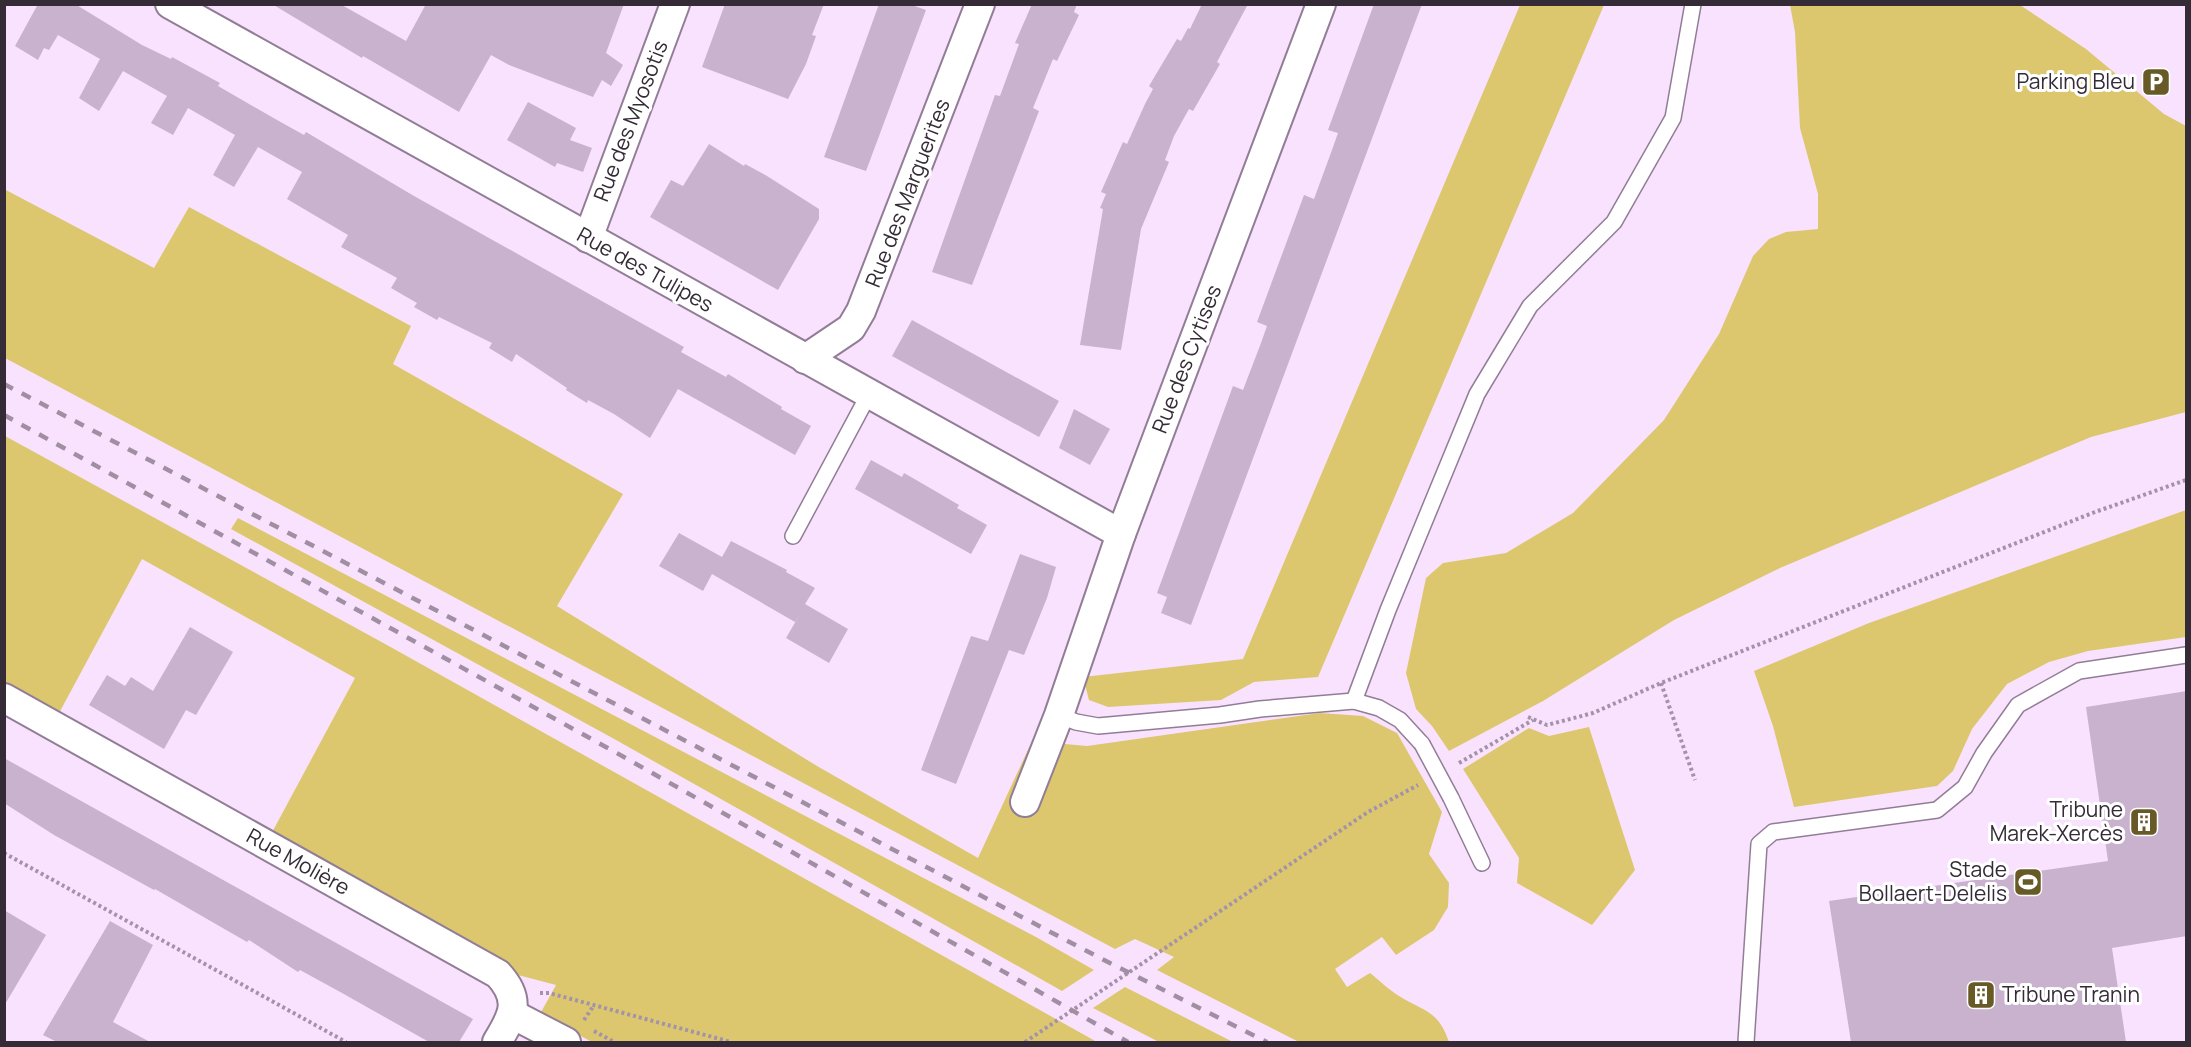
<svg xmlns="http://www.w3.org/2000/svg" width="2191" height="1047" viewBox="0 0 2191 1047" font-family="Manrope,sans-serif">
<rect width="100%" height="100%" fill="#f9e2fe"/>
<g fill="#dcc76f">
<path d="M1520,5H1604L1318,677L1254,682L1221,700L1108,707L1089,700L1083,677L1243,659Z"/>
<path d="M1790,5H2020L2086,49L2164,114L2186,126V412L2091,437L1780,568L1674,620L1543,701L1449,751L1432,726L1416,709L1406,673L1426,578L1443,563L1506,553L1573,513L1664,420L1719,334L1753,256L1769,239L1786,232L1818,229V194L1800,128L1795,32Z"/>
<path d="M4,189L154,268L189,207L411,326L393,364L623,494L557,606L817,766L978,858L1032,741L1087,746L1320,713L1363,716L1397,733L1442,812L1429,854L1449,883L1448,907L1434,930L1396,955L1382,937L1335,969L1347,987L1370,973C1379,980 1389,990 1399,996C1425,1012 1438,1010 1449,1042H1299L1157,970L1174,957L1135,939L1115,949L5,358Z"/>
<path d="M5,436L387,645L1097,1042H592L540,1014L556,985L518,975L269,838L355,678L142,559L58,715L5,685Z"/>
<path d="M2186,510V637L2088,651L2049,662L2007,684L1972,729L1953,771L1937,786L1794,807L1773,726L1754,671L1869,623Z"/>
<path d="M238,518L1036,937L1094,970L1062,991L616,740L231,529Z"/>
<path d="M1589,727L1635,870L1592,925L1517,883L1519,858L1463,769L1529,728L1549,736Z"/>
<path d="M1125,987L1233,1042H1159L1093,1008Z"/>
</g>
<g fill="#c9b2cd">
<path d="M38,4H75L142,45L171,59L172,57L220,83L218,86L277,120L304,135L306,132L414,196L684,347L681,352L726,377L728,374L782,407L781,409L811,426L795,455L678,389L650,438L614,414L588,400L587,403L566,390L567,388L516,354L512,362L489,348L492,343L439,317L437,320L414,307L417,303L391,288L397,278L341,247L348,235L287,199L302,172L258,147L234,187L213,175L235,135L188,108L173,135L151,123L167,96L123,71L99,111L79,98L100,59L58,35L49,50L44,48L38,60L15,46Z"/>
<path d="M272,4H340L406,41L426,4H624L606,53L623,65L611,86L602,80L593,97L509,65L491,55L459,112L363,56L362,58Z"/>
<path d="M725,4H824L812,35L816,36L806,64L788,99L702,67Z"/>
<path d="M879,4H909L926,10L866,171L824,157Z"/>
<path d="M1032,4H1077L1074,12L1079,15L1057,61L1053,59L1033,108L1039,111L972,285L932,272L995,95L1000,96L1019,44L1015,43Z"/>
<path d="M1202,4H1248L1217,62L1220,64L1193,111L1189,109L1174,136L1165,160L1169,162L1141,229L1121,350L1080,345L1103,209L1100,208L1106,194L1101,192L1123,142L1127,144L1145,104L1153,89L1149,86L1177,39L1181,41L1188,28L1190,29Z"/>
<path d="M1374,4H1422L1191,625L1161,613L1167,597L1157,593L1233,386L1243,390L1261,343L1267,326L1257,322L1304,195L1314,199L1332,150L1338,133L1328,130Z"/>
<path d="M528,102L576,128L570,140L592,148L583,172L557,163L555,167L507,140Z"/>
<path d="M709,144L744,166L745,164L767,176L819,209V219L778,290L650,217L671,180L683,186Z"/>
<path d="M912,320L1059,401L1039,437L892,356Z"/>
<path d="M1074,409L1110,429L1090,465L1059,448Z"/>
<path d="M871,460L902,477L904,473L930,488L959,505L957,508L987,525L971,554L855,489Z"/>
<path d="M679,533L722,557L731,541L787,570L786,572L815,588L805,604L848,629L829,663L786,638L800,614L795,622L712,574L703,591L659,566Z"/>
<path d="M1020,554L1056,567L1047,598L1024,655L1009,650L956,784L921,770L971,636L988,641Z"/>
<path d="M190,627L233,652L196,715L186,710L164,749L89,705L107,675L125,686L131,677L153,691Z"/>
<path d="M2187,691V936L2112,948L2126,1042H1851L1829,901L2108,861L2086,707Z"/>
<path d="M4,758L473,1019L459,1042H429L342,993L300,970L298,972L249,940L247,942L155,889L154,890L54,835L4,803Z"/>
<path d="M4,910L46,935L4,1006Z"/>
<path d="M110,921L153,945L113,1022L150,1042H57L43,1035Z"/>
</g>
<g fill="none" stroke-linecap="round" stroke-linejoin="round">
<g stroke="#927d96" stroke-width="18">
<g id="service">
<path d="M793,536L869,394"/>
<path d="M1354,701L1388,610L1477,394L1530,306L1614,222L1673,118L1693,4"/>
<path d="M1059,715L1076,722L1098,726L1220,715L1260,709L1354,701L1379,708L1400,720L1422,744"/>
<path d="M1451,798L1482,863"/>
<path d="M1746,1042L1759,844L1773,832L1937,810L1965,787L1984,753L2018,705L2079,671L2186,655"/>
</g>
</g>
<g stroke="#927d96" stroke-width="32">
<g id="minor">
<path d="M170,4L1121,534"/>
<path d="M588,238L675,4"/>
<path d="M805,359L851,328L861,311L980,4"/>
<path d="M4,698L498,974C522,1000 513,1016 497,1042"/>
<path d="M1025,802L1059,715L1121,534L1321,4"/>
<path d="M512,1014L566,1042"/>
</g>
</g>
<g stroke="#a493a8" stroke-width="4" stroke-dasharray="3 3" stroke-linecap="butt">
<path d="M1661,683L1695,780"/>
<path d="M1528,717L1547,725L1593,713L1661,683L2095,512L2186,480"/>
<path d="M1459,763L1533,720"/>
<path d="M4,853L346,1042"/>
<path d="M540,993H549L731,1042"/>
<path d="M584,1020L594,1005"/>
<path d="M594,1031L614,1042"/>
<path d="M1025,1042L1368,812L1418,785"/>
</g>
<use href="#service" stroke="#fff" stroke-width="15"/>
<use href="#minor" stroke="#fff" stroke-width="28"/>
<g stroke="#a08fa3" stroke-width="4.5" stroke-dasharray="10 10" stroke-linecap="butt">
<path d="M4,384L1104,960L1267,1042"/>
<path d="M4,415L615,752L1128,1042"/>
</g>
<g stroke="#927d96" stroke-width="18" stroke-linecap="butt">
<path id="service-bridge" d="M1422,744L1451,798"/>
</g>
<use href="#service-bridge" stroke="#fff" stroke-width="15"/>
</g>
<defs>
<g id="parking-square" transform="scale(1.5)"><rect x="-9" y="-9" width="18" height="18" rx="4" fill="#675a27" stroke="#fff"/><path d="M-3.5-5.5H1a3.5 3.5 0 0 1 0 7H-1V5.5H-3.5ZM-1-3.4V-.6H.8a1.4 1.4 0 0 0 0-2.8Z" fill="#fff"/></g>
<g id="building-square" transform="scale(1.5)"><rect x="-9" y="-9" width="18" height="18" rx="4" fill="#675a27" stroke="#fff"/><path d="M-4-6H4V6H1V3H-1V6H-4ZM-2.5-4.3h1.7v1.8h-1.7ZM.8-4.3h1.7v1.8H.8ZM-2.5-1h1.7V.8h-1.7ZM.8-1h1.7V.8H.8Z" fill="#fff"/></g>
<g id="stadium-square" transform="scale(1.5)"><rect x="-9" y="-9" width="18" height="18" rx="4" fill="#675a27" stroke="#fff"/><path d="M0-5a6.5 5 0 1 0 0 10a6.5 5 0 1 0 0-10ZM-3.5-1.8h7v3.6h-7Z" fill="#fff"/></g>
</defs>
<g fill-rule="evenodd">
<use href="#parking-square" x="2156" y="82"/>
<use href="#building-square" x="2144" y="822"/>
<use href="#stadium-square" x="2028" y="882"/>
<use href="#building-square" x="1981" y="995"/>
</g>
<g text-anchor="middle" stroke-width="6" stroke-linejoin="round" paint-order="stroke">
<g font-size="21" fill="#342b36" stroke="#fff" text-anchor="end">
<text x="2135" y="89">Parking Bleu</text>
<text x="2123" y="817">Tribune<tspan x="2123" dy="24">Marek-Xercès</tspan></text>
<text x="2007" y="877">Stade<tspan x="2007" dy="24">Bollaert-Delelis</tspan></text>
<text x="2002" y="1002" text-anchor="start">Tribune Tranin</text>
</g>
<g font-size="21" fill="#342b36" stroke="#fff">
<text transform="translate(631 121) rotate(-69)" y="7">Rue des Myosotis</text>
<text transform="translate(908 193) rotate(-69)" y="7">Rue des Marguerites</text>
<text transform="translate(645 270) rotate(29)" y="7">Rue des Tulipes</text>
<text transform="translate(1187 359) rotate(-69)" y="7">Rue des Cytises</text>
<text transform="translate(298 862) rotate(29)" y="7">Rue Molière</text>
</g>
</g>
<rect width="2191" height="1047" fill="none" stroke="#342b36" stroke-width="12"/>
</svg>
